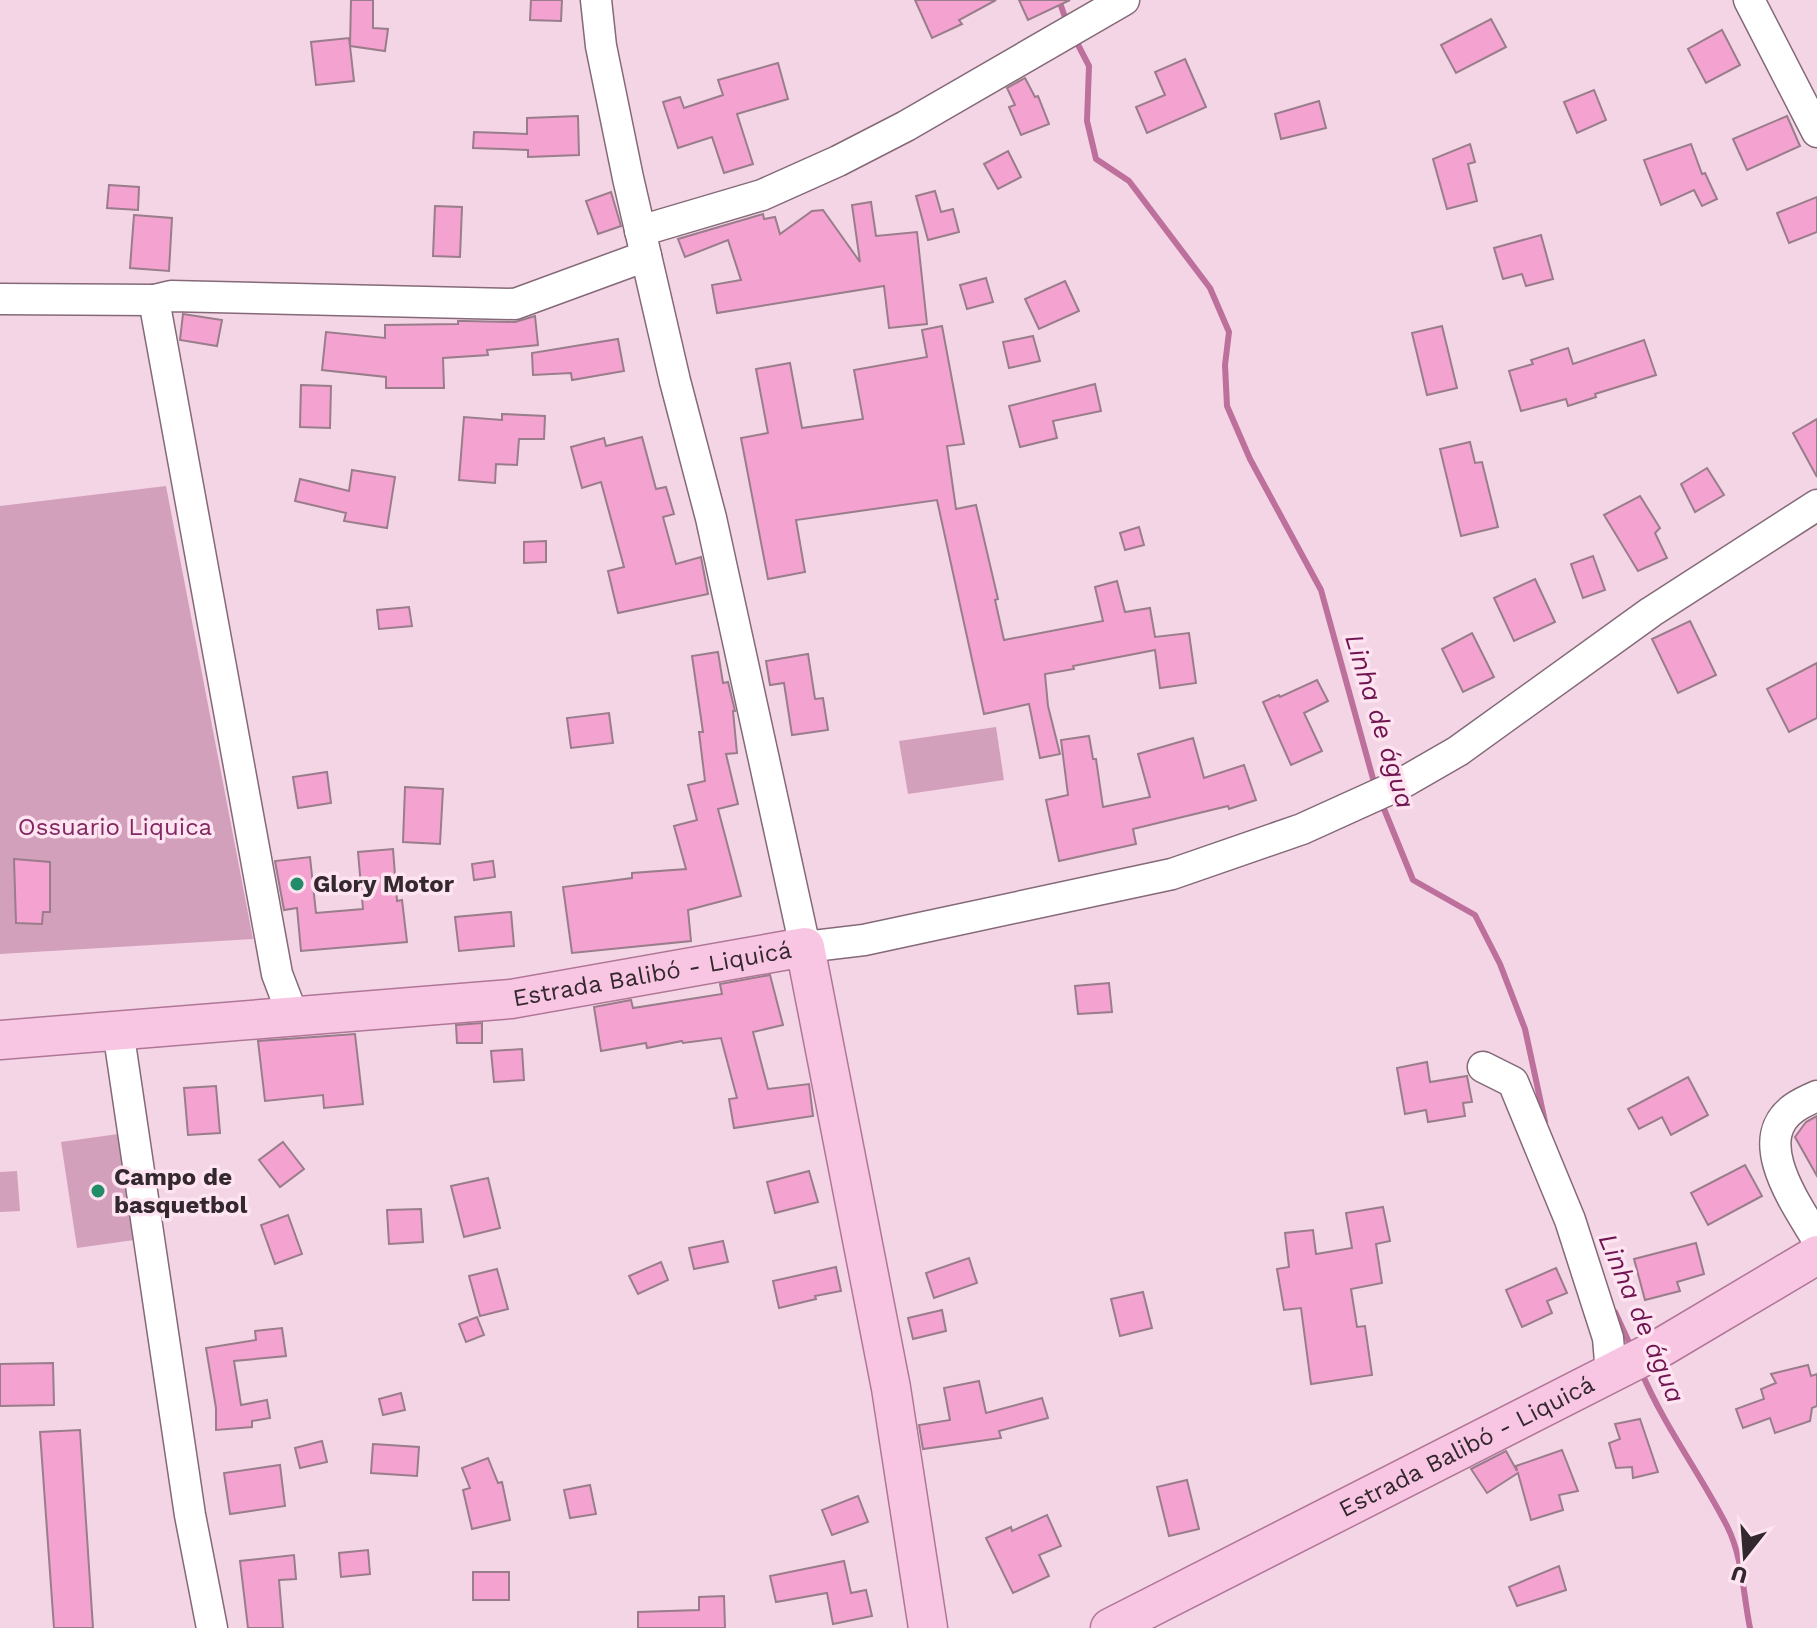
<svg xmlns="http://www.w3.org/2000/svg" width="1817" height="1628" viewBox="0 0 1817 1628" font-family="'Work Sans',sans-serif">
<rect width="100%" height="100%" fill="#f4d5e5"/>
<g fill="#d3a0bc">
<path d="M166,486L253,939L0,954V506Z"/>
<path d="M996,727L1004,780L908,794L899,741Z"/>
<path d="M118,1134L134,1240L77,1248L61,1142Z"/>
<path d="M17,1171L20,1211L0,1212V1172Z"/>
</g>
<g fill="none" stroke-linecap="round" stroke-linejoin="round">
<g stroke="#bc709b" stroke-width="6">
<path d="M1059,0L1067,23"/>
<path d="M1074,37L1089,66L1087,121L1096,159L1129,181L1210,288L1229,332L1225,365L1227,406L1250,459L1321,590L1375,786"/>
<path d="M1382,804L1413,880L1475,915L1500,964L1525,1029L1545,1122"/>
<path d="M1615,1312L1632,1349"/>
<path d="M1641,1371C1664,1426 1700,1473 1727,1526C1743,1558 1743,1594 1750,1628"/>
</g>
</g>
<g fill="#f4a3d0" stroke="#997d8b" stroke-width="2">
<path d="M351,0H373V28L388,29L385,51L350,46L354,81L316,85L311,42L349,38L350,46Z"/>
<path d="M531,0H562L561,21L530,20Z"/>
<path d="M915,0H996L959,20L962,24L932,38Z"/>
<path d="M1019,0H1070L1028,20Z"/>
<path d="M1491,19L1506,47L1456,73L1441,45Z"/>
<path d="M1722,30L1740,65L1706,83L1688,49Z"/>
<path d="M1185,59L1206,107L1147,133L1136,107L1165,95L1155,72Z"/>
<path d="M778,63L788,99L737,114L753,164L724,173L712,137L678,148L663,102L680,97L684,108L723,95L718,80Z"/>
<path d="M1025,78L1035,97L1038,96L1049,124L1021,135L1009,107L1015,105L1007,88Z"/>
<path d="M1594,90L1606,120L1577,133L1564,102Z"/>
<path d="M1319,101L1326,128L1281,139L1275,114Z"/>
<path d="M578,116L579,155L528,157V150L473,148L474,132L527,134V118Z"/>
<path d="M1787,116L1800,146L1747,170L1733,139Z"/>
<path d="M1470,144L1475,162L1468,164L1477,201L1447,209L1433,159Z"/>
<path d="M1691,144L1702,174L1705,173L1717,199L1702,206L1694,190L1661,205L1644,160Z"/>
<path d="M1008,151L1021,177L998,189L984,164Z"/>
<path d="M109,185L139,187L138,210L107,208Z"/>
<path d="M935,191L941,212L953,209L959,232L928,240L916,196Z"/>
<path d="M611,192L621,226L598,234L586,201Z"/>
<path d="M1817,197V232L1789,243L1777,213Z"/>
<path d="M871,202L876,236L917,232L927,324L889,328L884,286L717,313L712,285L741,280L728,240L685,257L678,239L763,214L764,219L775,217L780,234L812,211L823,210L860,262L852,205Z"/>
<path d="M435,206L462,207L460,257L433,256Z"/>
<path d="M134,215L172,218L169,271L130,268Z"/>
<path d="M1541,235L1553,279L1526,286L1522,274L1503,279L1494,248Z"/>
<path d="M986,278L993,302L967,309L960,285Z"/>
<path d="M1065,281L1079,311L1039,329L1025,299Z"/>
<path d="M183,314L222,320L217,346L180,340Z"/>
<path d="M535,316L538,345L487,350L488,355L443,358L444,388H386V377L322,370L326,332L385,338V325L458,324V321H464L515,322Z"/>
<path d="M942,326L964,444L947,446L956,509L976,505L998,599L995,600L1004,640L1103,621L1095,587L1117,581L1125,612L1150,608L1155,637L1189,633L1196,683L1160,688L1155,650L1073,666L1074,669L1045,674L1048,706L1060,754L1040,758L1029,704L984,714L937,500L796,520L805,572L768,579L741,438L768,433L756,369L790,363L802,428L863,419L854,370L927,357L922,330Z"/>
<path d="M1442,326L1457,388L1427,395L1412,333Z"/>
<path d="M1033,336L1040,361L1009,368L1003,342Z"/>
<path d="M618,339L624,371L572,380L571,373L533,375L532,353Z"/>
<path d="M1644,340L1656,375L1595,394L1596,397L1568,406L1566,399L1521,411L1509,371L1533,364L1531,360L1568,348L1573,364Z"/>
<path d="M1095,384L1101,411L1053,421L1057,438L1020,447L1009,406Z"/>
<path d="M301,385L331,386L330,428L300,427Z"/>
<path d="M502,414L545,416L544,439H519L517,465L496,464L495,483L459,480L464,417L502,420Z"/>
<path d="M1817,419V477L1793,433Z"/>
<path d="M642,437L656,489L666,487L674,514L663,517L676,564L701,557L708,594L618,613L608,571L624,567L601,482L582,488L571,447L604,438L606,446Z"/>
<path d="M1470,442L1475,463L1482,462L1498,527L1461,536L1440,449Z"/>
<path d="M1707,468L1724,495L1695,512L1681,484Z"/>
<path d="M352,470L395,477L387,528L344,521L346,513L295,501L300,479L349,491Z"/>
<path d="M1640,496L1660,528L1655,533L1667,558L1638,571L1604,515Z"/>
<path d="M1139,527L1144,545L1125,550L1120,533Z"/>
<path d="M546,541V562L524,563V542Z"/>
<path d="M1593,556L1605,590L1583,598L1571,564Z"/>
<path d="M1535,579L1555,622L1514,641L1494,598Z"/>
<path d="M409,607L412,626L379,629L377,610Z"/>
<path d="M1690,621L1716,675L1678,693L1652,639Z"/>
<path d="M1472,633L1494,677L1463,692L1442,649Z"/>
<path d="M718,652L723,683L728,682L735,711H733L737,753L726,754L738,804L718,809L741,896L688,910L691,941L572,953L563,887L632,878V873L686,869L674,826L697,820L688,785L705,781L699,732H703L692,656Z"/>
<path d="M808,654L815,699L823,698L828,730L792,735L784,683L770,685L766,661Z"/>
<path d="M1817,663V718L1789,732L1767,689Z"/>
<path d="M1317,680L1328,701L1304,713L1322,751L1291,765L1263,702L1279,695L1280,697Z"/>
<path d="M609,713L613,743L571,748L567,718Z"/>
<path d="M1089,736L1093,759H1096L1103,807L1150,797L1138,754L1193,738L1204,778L1244,765L1256,800L1229,809L1228,806L1133,829L1136,844L1059,861L1046,800L1068,795L1061,740Z"/>
<path d="M327,772L331,803L298,808L293,777Z"/>
<path d="M405,787L443,789L440,844L403,842Z"/>
<path d="M393,849L397,901L402,900L407,942L301,951L297,908L284,910L275,861L310,857L316,913L363,909L358,852Z"/>
<path d="M14,859L50,862V912H43L42,924L16,923Z"/>
<path d="M493,861L495,877L474,880L472,864Z"/>
<path d="M511,912L514,946L459,951L455,917Z"/>
<path d="M770,975L783,1025L753,1032L768,1089L809,1084L813,1116L734,1128L729,1099L737,1098L721,1038L683,1043L682,1041L647,1048L646,1043L601,1051L594,1007L631,1000L633,1008L722,994L720,984Z"/>
<path d="M1109,983L1112,1012L1078,1014L1075,986Z"/>
<path d="M482,1023V1043H457L456,1025Z"/>
<path d="M355,1034L363,1104L324,1108L323,1095L265,1101L258,1041Z"/>
<path d="M522,1049L524,1080L494,1082L491,1051Z"/>
<path d="M1427,1062L1430,1082L1467,1076L1472,1102L1463,1103L1465,1116L1428,1122L1426,1110L1405,1114L1397,1068Z"/>
<path d="M1688,1077L1708,1115L1671,1135L1662,1117L1639,1129L1628,1109Z"/>
<path d="M216,1086L220,1133L188,1135L184,1088Z"/>
<path d="M1817,1116V1176L1795,1137L1806,1122Z"/>
<path d="M283,1142L304,1169L280,1187L259,1160Z"/>
<path d="M1745,1165L1762,1196L1708,1225L1691,1193Z"/>
<path d="M809,1171L818,1202L775,1213L767,1182Z"/>
<path d="M488,1178L500,1228L464,1237L451,1186Z"/>
<path d="M1383,1207L1390,1241L1376,1244L1382,1283L1351,1289L1357,1327L1365,1326L1372,1375L1311,1384L1301,1308L1284,1310L1277,1269L1289,1267L1285,1233L1313,1230L1316,1254L1352,1248L1346,1213Z"/>
<path d="M421,1209L423,1242L389,1244L387,1210Z"/>
<path d="M288,1215L302,1254L275,1264L261,1225Z"/>
<path d="M723,1241L728,1262L694,1269L689,1248Z"/>
<path d="M1696,1243L1704,1274L1677,1282L1680,1291L1645,1300L1634,1259Z"/>
<path d="M969,1258L977,1283L934,1298L926,1273Z"/>
<path d="M661,1262L668,1280L638,1294L629,1276Z"/>
<path d="M836,1267L841,1291L815,1296L816,1299L779,1308L773,1281Z"/>
<path d="M1556,1268L1567,1293L1547,1301L1552,1313L1522,1327L1506,1290Z"/>
<path d="M497,1269L508,1309L480,1316L469,1276Z"/>
<path d="M1143,1292L1152,1328L1120,1336L1111,1299Z"/>
<path d="M942,1310L946,1331L913,1339L908,1318Z"/>
<path d="M477,1317L484,1335L466,1342L459,1324Z"/>
<path d="M282,1328L286,1356L234,1361L241,1405L267,1400L270,1418L252,1421V1427L216,1430V1408L206,1348L256,1340L255,1331Z"/>
<path d="M53,1363L54,1405L0,1406V1364Z"/>
<path d="M1808,1365L1811,1376L1817,1374V1406L1812,1408L1810,1421L1775,1433L1770,1418L1743,1428L1736,1409L1764,1399L1761,1389L1776,1383L1771,1374Z"/>
<path d="M979,1381L986,1413L1042,1398L1048,1418L999,1431L1001,1438L923,1449L919,1425L950,1420L944,1388Z"/>
<path d="M401,1393L405,1410L383,1415L379,1399Z"/>
<path d="M1640,1419L1658,1472L1633,1478L1632,1467L1616,1468L1609,1443L1620,1439L1615,1424Z"/>
<path d="M80,1430L93,1628H54L40,1432Z"/>
<path d="M322,1441L327,1462L300,1468L295,1448Z"/>
<path d="M373,1444L419,1447L417,1476L371,1473Z"/>
<path d="M1562,1450L1578,1491L1559,1495L1563,1510L1531,1520L1518,1473L1487,1493L1471,1469L1506,1451L1517,1471L1516,1466Z"/>
<path d="M488,1458L498,1483L502,1482L510,1520L472,1529L463,1490L470,1488L462,1468Z"/>
<path d="M280,1465L285,1506L230,1514L224,1473Z"/>
<path d="M1187,1480L1199,1529L1169,1536L1157,1487Z"/>
<path d="M590,1485L596,1514L570,1518L564,1490Z"/>
<path d="M858,1496L868,1522L832,1535L822,1510Z"/>
<path d="M1047,1515L1061,1546L1039,1555L1049,1576L1013,1593L986,1538L1011,1527L1012,1531Z"/>
<path d="M368,1550L370,1574L341,1577L339,1553Z"/>
<path d="M294,1555L296,1579L279,1580L283,1628H248L240,1561Z"/>
<path d="M844,1561L851,1593L866,1590L872,1616L833,1624L827,1593L776,1602L770,1576Z"/>
<path d="M1559,1566L1566,1590L1517,1606L1509,1587Z"/>
<rect x="473" y="1572" width="36" height="28"/>
<path d="M724,1596L725,1628H638V1612L699,1610V1597Z"/>
</g>
<g fill="none" stroke-linecap="round" stroke-linejoin="round">
<g stroke="#846978" stroke-width="33">
<g id="minor">
<path d="M596,0L601,46L628,178L675,381L711,518L805,947L864,940L1172,874L1302,829L1399,785L1458,751L1651,612L1817,505"/>
<path d="M1749,0L1817,132"/>
<path d="M640,231L762,195L838,161L906,126L1124,0"/>
<path d="M0,299L154,300L171,296L515,304L646,256"/>
<path d="M154,300L277,974L293,1016"/>
<path d="M118,1030L190,1515L212,1628"/>
<path d="M1483,1067L1513,1082L1570,1220L1608,1338L1611,1373"/>
<path d="M1817,1096C1810,1099 1801,1103 1794,1108C1749,1140 1797,1205 1817,1239"/>
</g>
</g>
<g stroke="#b07697" stroke-width="41">
<g id="major">
<path id="s1" d="M0,1040L511,999L805,947L891,1388L928,1628"/>
<path id="s2" d="M1110,1628L1662,1347L1817,1255"/>
</g>
</g>
<use href="#minor" stroke="#fff" stroke-width="30"/>
<use href="#major" stroke="#f8c6e2" stroke-width="38"/>
</g>
<g fill="#228b67" stroke="#fee4f1" stroke-width="3">
<circle cx="297" cy="884" r="8"/>
<circle cx="98" cy="1191" r="8"/>
</g>
<g text-anchor="middle" stroke-width="7" stroke-linejoin="round" paint-order="stroke">
<g font-size="24" fill="#822761" stroke="#fee4f1">
<text x="115" y="835">Ossuario Liquica</text>
</g>
<g font-size="24" font-weight="bold" fill="#33282e" stroke="#fee4f1" text-anchor="start">
<text x="313" y="892">Glory Motor</text>
<text x="114" y="1185">Campo de<tspan x="114" dy="28">basquetbol</tspan></text>
</g>
<g font-size="24" fill="#33282e" stroke="#fee4f1">
<text dy="8" stroke="none"><textPath href="#s1" startOffset="656">Estrada Balibó - Liquicá</textPath></text>
<text dy="8" stroke="none"><textPath href="#s2" startOffset="400">Estrada Balibó - Liquicá</textPath></text>
</g>
<g font-size="26" font-style="italic" fill="#701351" stroke="#fee4f1">
<text transform="translate(1380 721) rotate(73)" y="9">Linha de água</text>
<text transform="translate(1642 1318) rotate(67)" y="9">Linha de água</text>
</g>
</g>
<g transform="translate(1745 1556) rotate(197)" stroke="#fee4f1" stroke-width="6" paint-order="stroke">
<path d="M0-6L14 30L0 20L-14 30Z" fill="#33282e"/>
<text y="-12" font-size="22" font-weight="bold" text-anchor="middle" fill="#33282e">U</text>
</g>
</svg>
